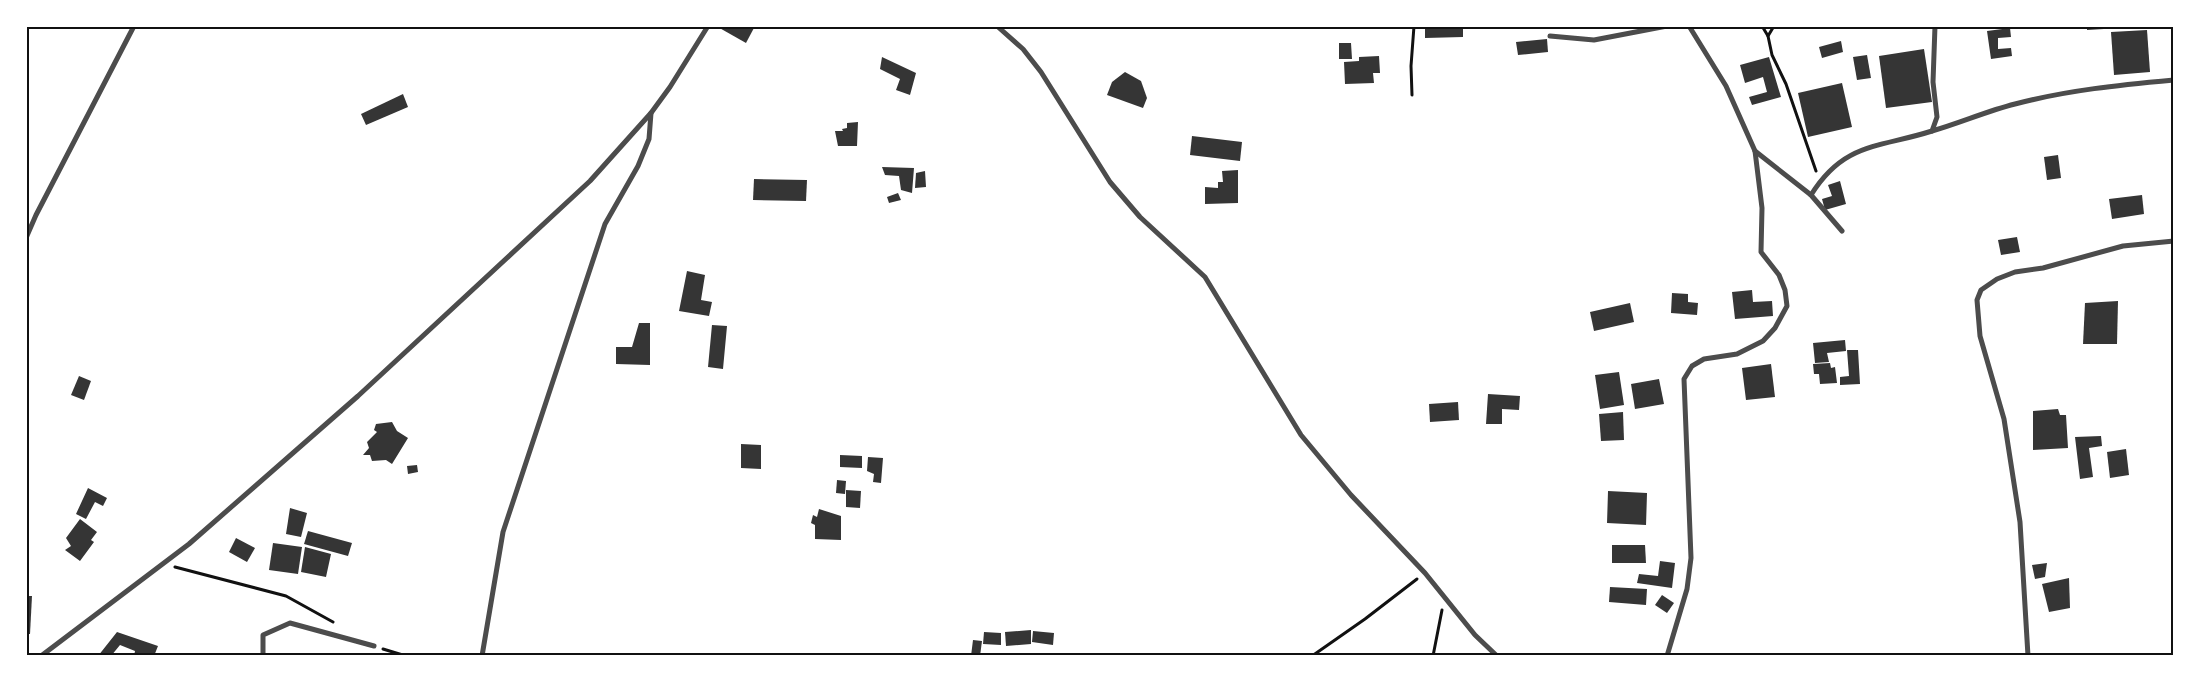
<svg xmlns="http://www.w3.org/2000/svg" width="2200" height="682" viewBox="0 0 2200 682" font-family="Rubik,sans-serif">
<rect width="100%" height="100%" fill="#fff"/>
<g fill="#353535">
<path d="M716,26H755L746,43Z"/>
<path d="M1425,26H1463V37L1425,38Z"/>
<path d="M2087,26H2104V29L2087,30Z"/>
<path d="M2010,28L2011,37L1998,38V49L2011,48L2012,56L1991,59L1987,31Z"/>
<path d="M2147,30L2150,72L2114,75L2111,32Z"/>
<path d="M1547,39L1548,52L1518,55L1516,42Z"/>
<path d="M1841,41L1843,52L1822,58L1819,47Z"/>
<path d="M1339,43H1351L1352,59H1339Z"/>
<path d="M1924,49L1932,102L1886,108L1879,56Z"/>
<path d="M1867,55L1871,78L1857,80L1853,57Z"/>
<path d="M1379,56L1380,73H1373L1374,83L1345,84L1344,62L1359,61V57Z"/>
<path d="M882,57L916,73L910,95L896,90L900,79L880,69Z"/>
<path d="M1769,57L1781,97L1752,105L1749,97L1767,92L1763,77L1745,83L1740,65Z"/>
<path d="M1125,72L1141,81L1147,98L1143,108L1107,95L1112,82Z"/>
<path d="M1842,83L1852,127L1808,137L1798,93Z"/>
<path d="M403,94L408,107L366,125L361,114Z"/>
<path d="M858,122L857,146H838L835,131H843L842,129L847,128V123Z"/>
<path d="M1192,136L1242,142L1240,161L1190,155Z"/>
<path d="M2058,155L2061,178L2047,180L2044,157Z"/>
<path d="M882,167L914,168L912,193L901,190L899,176L885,175Z"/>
<path d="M1238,170V203L1205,204V187L1218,188V182H1223L1222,171Z"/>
<path d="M925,171L926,187L915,188L916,173Z"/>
<path d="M754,179L807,180L806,201L753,200Z"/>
<path d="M1840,181L1846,204L1825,210L1822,199L1832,196L1828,185Z"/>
<path d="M898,193L901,200L889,203L887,197Z"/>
<path d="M2142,195L2144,214L2112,219L2109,199Z"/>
<path d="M2017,237L2020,252L2001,255L1998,240Z"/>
<path d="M687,271L705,275L701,300L712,302L709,316L679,311Z"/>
<path d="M1752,290L1753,302L1772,301L1773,316L1735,319L1732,292Z"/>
<path d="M1672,293L1688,294V302L1698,303L1697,315L1671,313Z"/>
<path d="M2118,301L2117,344H2083L2085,303Z"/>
<path d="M1630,303L1634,322L1594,331L1590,312Z"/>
<path d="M639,323H650V365L616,364V347H632Z"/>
<path d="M712,325L727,326L723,369L708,367Z"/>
<path d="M1845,340L1846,351L1827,353L1829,362L1815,363L1813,343Z"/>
<path d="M1847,350H1858L1860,384L1840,385V377L1849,376Z"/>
<path d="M1830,363L1831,368L1835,367L1837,383L1820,384L1819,374H1814L1813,364Z"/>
<path d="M1771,364L1775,397L1746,400L1742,368Z"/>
<path d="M1619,372L1624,405L1600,409L1595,375Z"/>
<path d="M79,376L91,381L84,400L71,395Z"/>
<path d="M1659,379L1664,404L1635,409L1631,384Z"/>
<path d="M1488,394L1520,396L1519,410L1502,409V424H1486Z"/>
<path d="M1458,402L1459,420L1430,422L1429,404Z"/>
<path d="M2058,409L2060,415H2066L2068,448L2033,450V411Z"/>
<path d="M1623,412L1624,440L1601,441L1599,414Z"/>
<path d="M392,422L397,431L408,438L392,464L386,460L372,461L370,455H363L369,448L367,442L377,432L374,430L376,424Z"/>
<path d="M2101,436L2102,446L2089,448L2093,477L2080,479L2075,437Z"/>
<path d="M741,444L761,445V469L741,468Z"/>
<path d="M2126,449L2129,475L2110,478L2107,452Z"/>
<path d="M840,455L862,456V468L840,467Z"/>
<path d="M868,457L883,458L881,483L873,482L874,474L867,471Z"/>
<path d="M417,465L418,472L408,474L407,466Z"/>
<path d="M837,480L846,481L845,494L836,493Z"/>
<path d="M88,488L107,498L103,506L95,502L86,519L76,514Z"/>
<path d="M846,490L861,491L860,508L846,507Z"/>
<path d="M1608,491L1647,493L1646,525L1607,523Z"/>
<path d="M290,508L307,513L301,537L286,534Z"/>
<path d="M819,509L841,516V540L815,539V525L811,523L813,515L817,517Z"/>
<path d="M80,519L97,532L91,540L94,542L80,561L65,550L71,546L66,538Z"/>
<path d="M308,531L352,543L348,556L304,544Z"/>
<path d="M236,538L255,548L247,562L229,552Z"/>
<path d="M273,543L302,547L298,574L269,570Z"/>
<path d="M1612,545H1645L1646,563H1612Z"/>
<path d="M305,547L331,554L326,577L301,572Z"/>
<path d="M1660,561L1675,563L1672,588L1637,583L1639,574L1658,576Z"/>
<path d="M2047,563L2045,577L2035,579L2032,565Z"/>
<path d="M2069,578L2070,608L2049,612L2042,584Z"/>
<path d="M1610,587L1647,589L1646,605L1609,602Z"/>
<path d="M1662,595L1674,603L1667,613L1655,605Z"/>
<path d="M26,596H32L30,634H26Z"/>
<path d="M1031,630V644L1006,646L1005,632Z"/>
<path d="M1033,631L1054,633L1053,645L1032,642Z"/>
<path d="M117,632L158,646L154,656H134L135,651L120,645L111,656H98Z"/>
<path d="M984,632L1001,633V645L983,644Z"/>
<path d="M973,640L982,641L980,656H971Z"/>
</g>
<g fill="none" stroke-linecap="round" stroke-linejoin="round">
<g stroke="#111" stroke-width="3">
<path d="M1762,26L1768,36L1772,55L1786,84L1816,171"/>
<path d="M1768,36L1774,26"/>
<path d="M1412,95L1411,66L1414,26"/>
<path d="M175,567L286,596L333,622"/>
<path d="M383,649L406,656"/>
<path d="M1312,656L1365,619L1417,579"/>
<path d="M1433,656L1442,610"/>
</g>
<g stroke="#4c4c4c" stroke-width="5">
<path d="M997,26L1023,49L1041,72L1110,182L1140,217L1205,277L1301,435L1351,495L1425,573L1475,635L1497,656"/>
<path d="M2036,26H2050"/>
<path d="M1550,36L1594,40L1667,26"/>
<path d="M1932,131C1960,123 1987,111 2015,104C2068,90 2120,85 2174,80"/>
<path d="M1755,151L1811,195L1842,231"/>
<path d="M1811,195C1844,142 1879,148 1932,131L1937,117L1933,82L1935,26"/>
<path d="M26,238L36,215L134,26"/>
<path d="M41,656L189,544L358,396L590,181L651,113L670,87L708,26"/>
<path d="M263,656V635L290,623L374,646"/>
<path d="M482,656L503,532L605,224L638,166L649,139L651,113"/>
<path d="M1667,656L1687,589L1691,558L1684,379L1692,366L1704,359L1737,354L1763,341L1775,328L1787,306L1785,290L1779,275L1761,252L1762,208L1755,151L1726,86L1689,26"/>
<path d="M2028,656L2020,522L2004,419L1980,336L1977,300L1981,290L1997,279L2015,272L2043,268L2123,246L2174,241"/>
</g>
</g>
<rect width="2200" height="682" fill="none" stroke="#ffffff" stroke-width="55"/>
<rect x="28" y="28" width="2144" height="626" fill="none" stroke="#111" stroke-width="2"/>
</svg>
